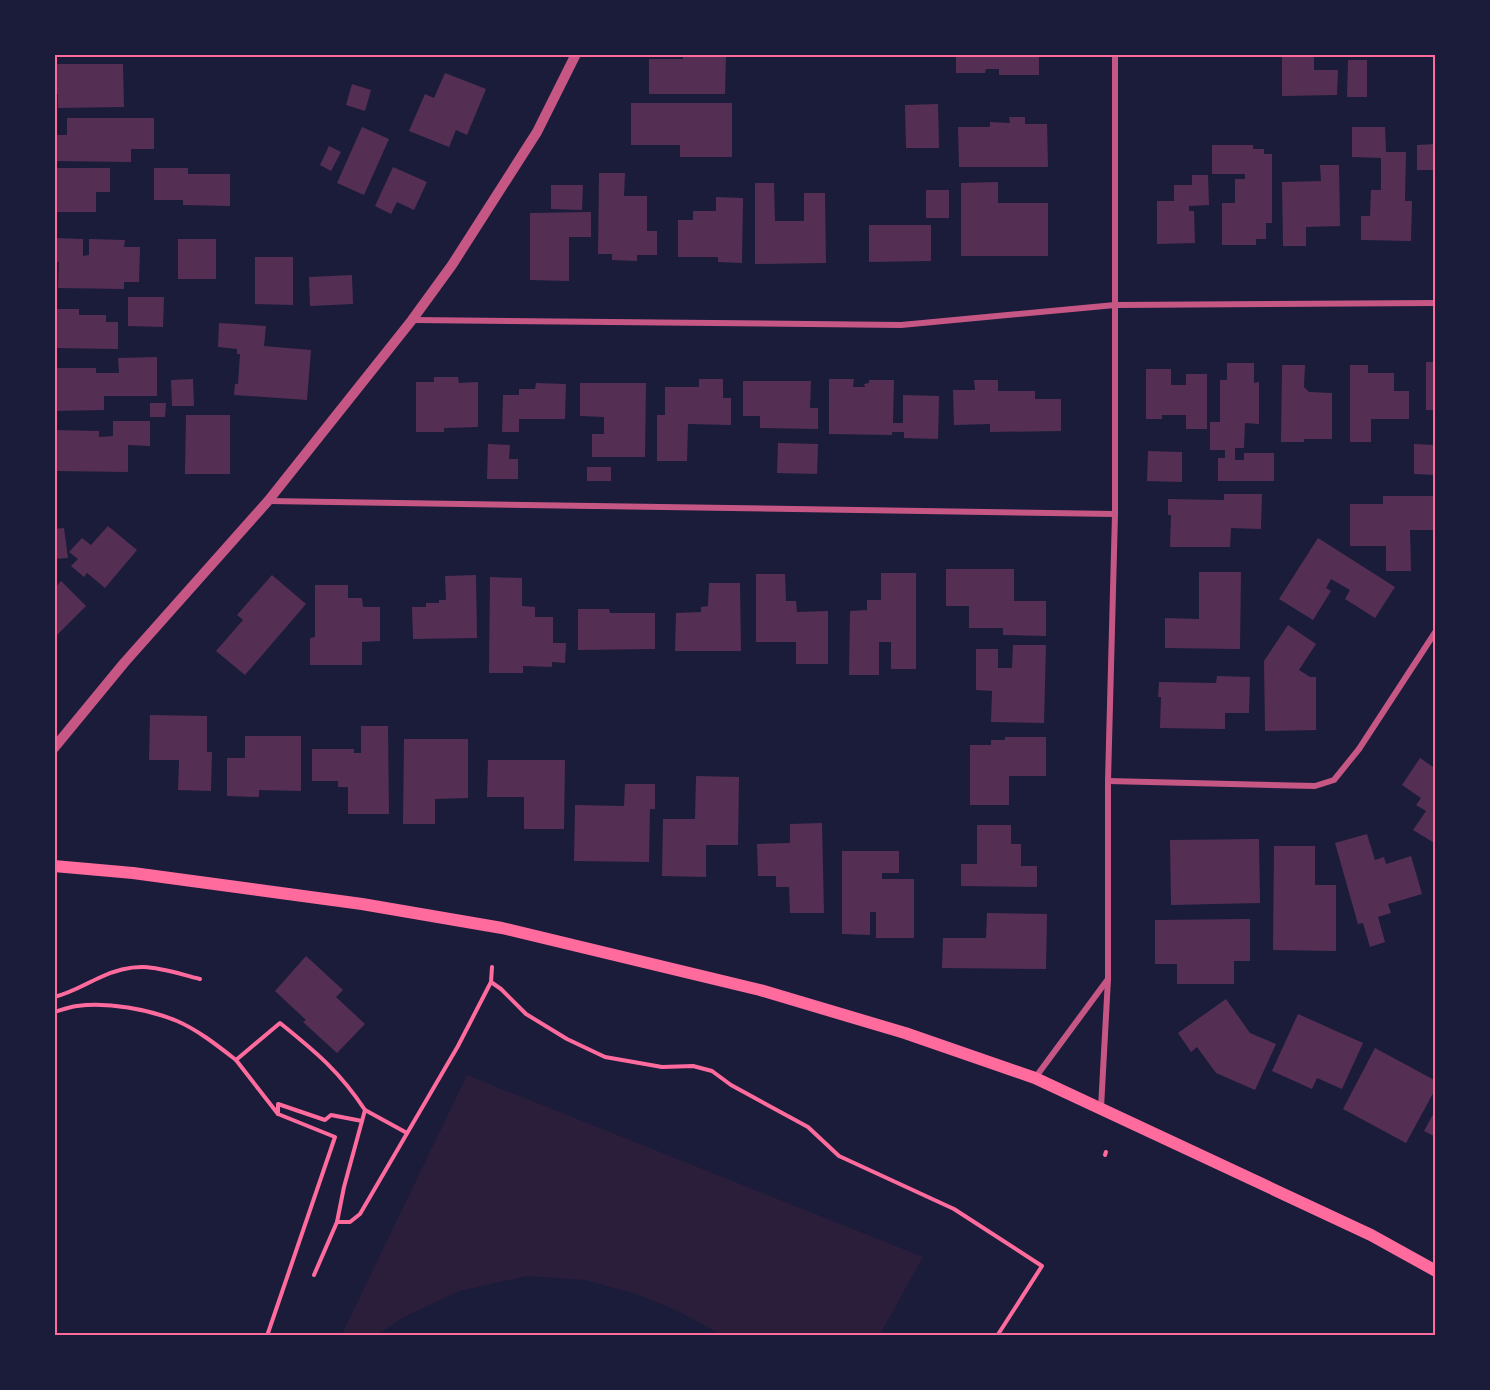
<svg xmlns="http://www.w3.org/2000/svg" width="1490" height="1390" viewBox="0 0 1490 1390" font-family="'Varela Round',sans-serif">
<rect width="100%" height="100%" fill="#1b1b3a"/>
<path fill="#2a1e3b" d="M467,1075L923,1257L879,1336H724L676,1310L633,1293L585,1280L527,1276L459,1291L400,1319L376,1336H341Z"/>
<g fill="#542f53">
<path d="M683,54H726L725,94H649V59H683Z"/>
<path d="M956,54H1039V75H999V69H986L985,73H956Z"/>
<path d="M1282,54H1314V70H1338L1337,95L1282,96Z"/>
<path d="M1348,60H1367V97H1347Z"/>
<path d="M54,64H123L124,107L58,108V94H54Z"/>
<path d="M445,73L486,89L467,135L456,130L449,147L409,131L425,94L434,98Z"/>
<path d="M352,84L371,90L365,111L346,105Z"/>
<path d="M631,103H732V157H680V145H631Z"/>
<path d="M938,104L939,148H906L905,105Z"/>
<path d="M1009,117H1025V124H1047L1048,167H959L958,127H990V122L1010,123Z"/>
<path d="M67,118H154V149H131V162L54,161V128H56V135H67Z"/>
<path d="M362,127L389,139L364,195L337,183Z"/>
<path d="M1352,127H1385L1386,152H1406L1405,201H1412L1411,241L1361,240V216H1370L1371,190H1381V158L1352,157Z"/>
<path d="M1436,144V170H1417V145Z"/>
<path d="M1212,145H1253V149H1264V154H1272V223H1266V239H1256V245H1222V203H1235V179H1245V174H1212Z"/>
<path d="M329,146L341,152L331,171L320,165Z"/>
<path d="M1320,165H1339L1340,226L1306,227V246H1283L1282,182L1321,181Z"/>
<path d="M393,167L427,182L414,210L397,202L391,214L375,206Z"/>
<path d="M54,168H110V192H96V212H54Z"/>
<path d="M154,168H188V174H230V206L183,205V200H154Z"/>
<path d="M599,173H625L624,196H647V231H657V255H637V261L612,260V254H598Z"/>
<path d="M1192,175H1208L1209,205L1189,206V211H1194L1195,243L1157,244V201H1174V185H1192Z"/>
<path d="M998,182V203H1048V256H961V183Z"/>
<path d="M755,183H774L775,221H804V193H825L826,263L755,264Z"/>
<rect x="1433" y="184" width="3" height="61"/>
<path d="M551,185H583L582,210L551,209Z"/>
<rect x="926" y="190" width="23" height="28"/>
<path d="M716,197L743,198L742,263L718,262V257H678V220H693V211H716Z"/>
<path d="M591,212V237H569V281L530,280V213Z"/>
<path d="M869,225H931V261L869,262Z"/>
<path d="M54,238L83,239V256L89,255V239L125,240L124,247H140L139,282H124V289L58,288L59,262H54Z"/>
<rect x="178" y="239" width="38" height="40"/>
<path d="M255,257H293V305L255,304Z"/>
<path d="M352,275L353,304L310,306L309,277Z"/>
<path d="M128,297H164L163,327L128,326Z"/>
<path d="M54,309H79V315H106V322H118V349L54,348Z"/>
<path d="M219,323L266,326L264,346L311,350L307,400L234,395L235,384H238L240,354H237V349L218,347Z"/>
<path d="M157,357V396H104V410L54,411V368H96V373H119L118,358Z"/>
<rect x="1426" y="362" width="10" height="48"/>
<path d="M1227,363H1254V383L1259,382V424L1245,423L1244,448H1235V460H1244V453H1274V481H1218V458H1225V450H1210V422H1220V380H1227Z"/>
<path d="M1282,365H1305L1304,387L1309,392L1332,393V439H1304V442H1281Z"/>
<path d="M1350,365H1368V373H1394V391H1409V419H1371V442H1350Z"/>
<path d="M1146,369H1171V385H1186V374H1207V429H1186V415H1162V419H1146Z"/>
<path d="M434,377H458L459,383L478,382V427L444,428V432H416V382H434Z"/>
<path d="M193,379L194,406H172L171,380Z"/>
<path d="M699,379H723V398H731V425L688,424L687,461H657V415H665V387H699Z"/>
<path d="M829,379H854L853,387H865L864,384L869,383V380H894L893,423H903V395L939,396L938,439L904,438V432H892V435L829,434Z"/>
<path d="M974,380H998V391H1035V399H1061V431L990,432V424L954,425L953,390H975Z"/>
<path d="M743,381H811L810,408H818V429L760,428V416H743Z"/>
<path d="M536,383L566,384L565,419H519V432H502L503,395H519V389H535Z"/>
<path d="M580,383H646L645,457H592V434H604V417L580,416Z"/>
<path d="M150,403H166L165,417H150Z"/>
<path d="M186,415H230V474H185Z"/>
<path d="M113,421H150V446L128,445V472L54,471V430L99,431V437L113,436Z"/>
<path d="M778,443L818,444L817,474L777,473Z"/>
<path d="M488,444L510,445L509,459H518V479H487Z"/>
<path d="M1414,444L1436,445V475L1414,474Z"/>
<path d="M1148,451L1182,452V482L1147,481Z"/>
<rect x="587" y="467" width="24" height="14"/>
<path d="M1224,494H1262L1261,529L1231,528L1230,547H1170L1171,515H1168V499L1224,500Z"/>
<path d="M1383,496H1436V530H1410L1411,571H1386V546H1350V504H1383Z"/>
<path d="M108,526L137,550L105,588L87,573L84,577L71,566L78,559L69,552L82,538L91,545Z"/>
<path d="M64,528L68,558L54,559V529Z"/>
<path d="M1318,538L1395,587L1375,618L1345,599L1350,590L1331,579L1326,588L1331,591L1313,620L1279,599Z"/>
<path d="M946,569H1014V601H1046V636L1003,635V628H969V606H946Z"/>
<path d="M1199,572H1241L1240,649L1165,648V618L1199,619Z"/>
<path d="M881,573H916V669H891V642H879V675H849L850,611L867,610V600H881Z"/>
<path d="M756,574H785L786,601H796L797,612L828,611V664H796V642H756Z"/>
<path d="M272,575L306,604L245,675L216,651L243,620L237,615Z"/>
<path d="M476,575L477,638L413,639L412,607H426V603H439V600H446L445,576Z"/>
<path d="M490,577L522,578V606L535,607V617H553V643H566L565,663L552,662V667L523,666V673H489Z"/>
<path d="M61,581L86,606L57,635L54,632V589Z"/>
<path d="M709,583H740L741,651H675L676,613L701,612V607L708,606Z"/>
<path d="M315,585H348V598H362L363,607H380V641L362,642V665H310V638L315,637Z"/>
<path d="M578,609H609L610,613H655V649L578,650Z"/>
<path d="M1288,625L1316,644L1299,670L1310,677H1316V730L1265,731L1264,661Z"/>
<path d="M1013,645H1046L1044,723L991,722L992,691L976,690V649H998V668H1012Z"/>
<path d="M1217,676L1250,677L1249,713H1225V729L1160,728L1161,697H1158L1159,682L1216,683Z"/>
<path d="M150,715L207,716V752H212L211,791L178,790L179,760H149Z"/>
<path d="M361,726H388L389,814H348V787H338V781H312V749H354V753H361Z"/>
<path d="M245,736H301V791L259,790V797L227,796V758H245Z"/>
<path d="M1005,737H1046V776H1009V805H970V745H991V740H1005Z"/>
<path d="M404,739H468V798L435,799V824H403Z"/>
<path d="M1420,758L1436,769V844L1413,830L1426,811L1416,805L1421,798L1402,785Z"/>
<path d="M488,760H565L564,829H524V797H487Z"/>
<path d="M696,776L739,777L738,845H706V877L662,876L663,819H695Z"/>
<path d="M625,784H655V809H650L649,862L574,861L575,805L624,806Z"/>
<path d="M822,823L824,913H790L789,887H776V876H758L757,844L790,843V824Z"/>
<path d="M977,825H1011V844H1021V866H1037V887L961,886V864H977Z"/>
<path d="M1367,834L1375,860L1384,857L1386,864L1411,856L1422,894L1388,904L1391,913L1378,917L1385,942L1370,947L1363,923L1358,924L1335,843Z"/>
<path d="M1259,839L1260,903L1171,905L1170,840Z"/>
<path d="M1274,846H1315V885H1336V951L1273,950Z"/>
<path d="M842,851H899V873H882V879H914V938H876V912H870V935L842,934Z"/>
<path d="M987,913L1047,914L1046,969L942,968L943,938H986Z"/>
<path d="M1250,919V961H1234V984H1177V964H1155V920Z"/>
<path d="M306,956L343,990L336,997L365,1024L337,1053L303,1022L306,1020L275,991Z"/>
<path d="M1226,999L1250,1033L1276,1044L1255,1090L1216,1073L1197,1047L1191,1052L1178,1033Z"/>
<path d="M1298,1014L1363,1043L1342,1089L1317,1078L1312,1089L1272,1071Z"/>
<path d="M1375,1048L1436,1081V1088L1406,1143L1343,1109Z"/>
<path d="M1436,1109V1137L1424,1131Z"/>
</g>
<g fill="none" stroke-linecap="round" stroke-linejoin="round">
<g stroke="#ff6b9d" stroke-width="4">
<path d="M492,967L491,982L501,989L526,1014L567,1039L605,1057L662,1067L693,1066L712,1071L731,1085L808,1127L839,1156L954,1209L1042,1266L997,1336"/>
<path d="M54,997C71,993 85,984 101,977C140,959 160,969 200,979"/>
<path d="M54,1012C61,1010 69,1007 77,1006C108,1002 148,1009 177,1021C198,1030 218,1046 236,1060"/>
<path d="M278,1114L236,1060L280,1023C316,1052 340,1072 365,1110"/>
<path d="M1105,1155L1106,1152"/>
<path d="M337,1222L344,1187L365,1110L407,1133"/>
<path d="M314,1275L337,1222H350L360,1214L458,1046L491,982"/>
<path d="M267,1336L335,1137L278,1114V1104L325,1120L331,1115L362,1121"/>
</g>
<g stroke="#c65784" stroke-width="6">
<path d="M412,320L901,325L1115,305L1436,303"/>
<path d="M268,501L1115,514"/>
<path d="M1108,781L1315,786L1334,780L1359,749L1436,631"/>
<path d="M1035,1078L1108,979"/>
<path d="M1101,1108L1108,979V781L1115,514V54"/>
</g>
<path stroke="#c65784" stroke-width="10" d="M54,748L124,663L268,501L412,320L452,265L537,132L576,54"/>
<path stroke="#ff6b9d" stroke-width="12" d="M54,866L133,873L362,904L502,928L760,990L905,1033L1035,1078L1371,1235L1436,1271"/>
</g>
<rect width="1490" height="1390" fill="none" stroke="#1b1b3a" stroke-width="111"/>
<rect x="56" y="56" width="1378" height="1278" fill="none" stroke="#ff6b9d" stroke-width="2"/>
</svg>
